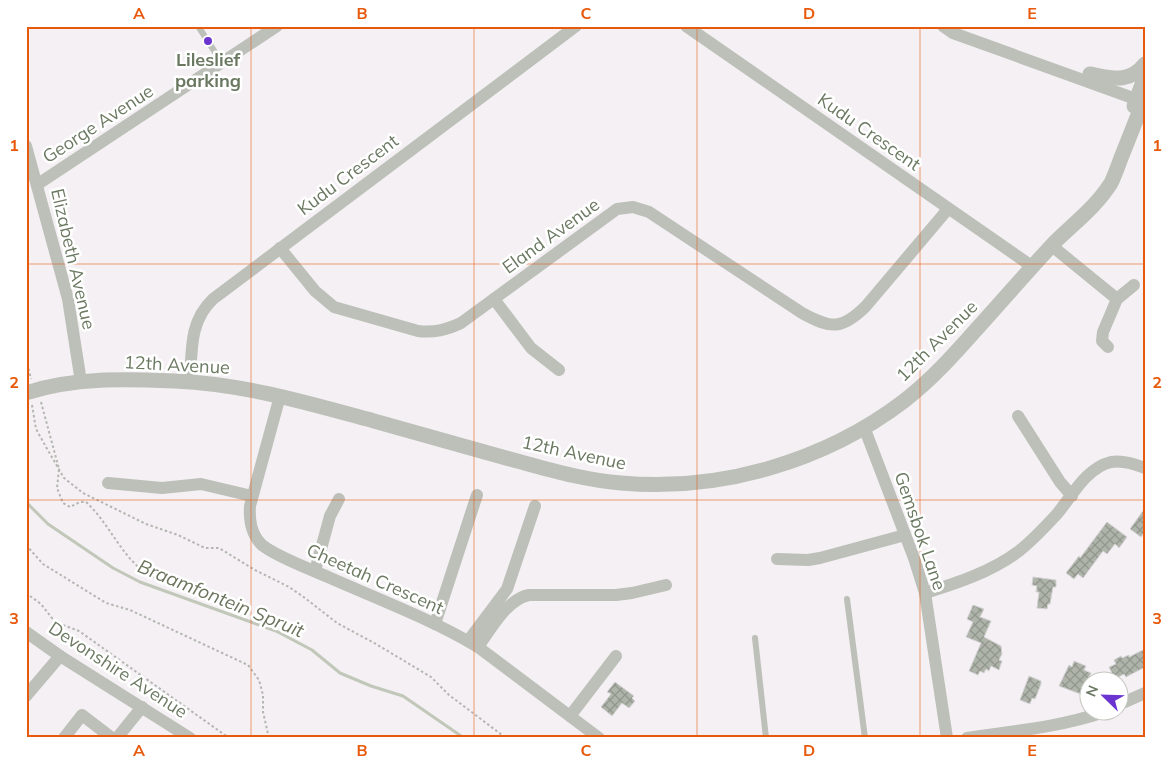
<svg xmlns="http://www.w3.org/2000/svg" width="1171" height="764" viewBox="0 0 1171 764" font-family="Mulish,sans-serif">
<defs>
<pattern id="building-cross-hatch" width="8" height="8" patternUnits="userSpaceOnUse" patternTransform="scale(1.25)"><rect width="8" height="8" fill="#aeb4aa"/><path d="M0 0l8 8M0 8l8-8" fill="none" stroke="#92978e"/></pattern>
</defs>
<rect width="100%" height="100%" fill="#f4f0f3"/>
<g fill="none" stroke-linecap="round" stroke-linejoin="round">
<path stroke="#c1c7b9" stroke-width="3" d="M26,502L48,524L113,568L140,582L276,631L312,650L340,673L371,686L403,696L464,738"/>
</g>
<g fill="url(#building-cross-hatch)" stroke="#d5d3d5">
<path d="M1145,508V531L1141,537L1130,529Z"/>
<path d="M1107,522L1127,537L1119,548L1115,544L1107,554L1103,551L1083,578L1078,574L1074,579L1066,573L1079,556L1080,558Z"/>
<path d="M1033,577L1056,580V587H1053L1050,604H1048L1047,609L1037,608L1039,592H1036L1037,586L1032,585Z"/>
<path d="M973,605L984,609L980,617L991,621L984,637L1001,646L1002,654L999,660L1002,661L999,670L991,666L989,671L986,669L984,673L980,671L978,675L969,671L981,643L966,637L973,622L967,619Z"/>
<path d="M1145,649V667L1126,677L1124,674L1115,679L1109,667L1116,664L1114,660L1121,656L1122,658L1129,655V657Z"/>
<path d="M1074,661L1086,666L1084,670L1091,673L1088,679V690L1086,696L1059,686L1069,665L1072,667Z"/>
<path d="M1029,676L1041,681V684L1035,699L1032,698L1030,704L1020,700Z"/>
<path d="M615,682L634,696L632,698L635,701L629,708L622,703L612,716L601,707L611,694L607,692Z"/>
</g>
<g fill="none" stroke-linecap="round" stroke-linejoin="round">
<g stroke="#b4b7b1" stroke-width="2" stroke-dasharray="2.5 2.5" stroke-linecap="butt">
<path d="M26,359L31,379"/>
<path d="M41,402L59,469L57,488L63,503L70,507L80,502H86C109,523 121,556 146,573C151,576 156,578 161,579"/>
<path d="M32,405L36,429L46,447L64,478L83,493L146,524L178,535L205,548H219L255,570L289,587L305,598L337,623L376,644L431,677L449,695L506,738"/>
<path d="M26,545L43,564L106,603L130,610L248,665L259,680L263,695V712L269,738"/>
<path d="M26,593L41,604L55,622L79,631L229,738"/>
<path d="M1144,738H1145"/>
</g>
<g stroke="#bcc0b9" stroke-width="6">
<path d="M198,26L222,63"/>
<path d="M847,599L865,738"/>
<path d="M755,638L766,738"/>
</g>
<g stroke="#bcc0b9" stroke-width="12">
<path d="M686,26L1033,267"/>
<path d="M943,26L953,33L1144,102"/>
<path d="M26,146L68,299L81,382"/>
<path d="M38,184L277,26"/>
<path d="M1052,246L1117,299"/>
<path d="M280,248L315,291L334,307L418,331C434,333 446,330 461,323L617,209L633,207L649,212L802,313C831,329 842,330 866,306L948,209"/>
<path d="M494,299L531,348L559,370"/>
<path d="M1108,347L1102,341L1103,332L1117,299L1134,285"/>
<path d="M190,382C192,350 189,322 213,299L576,26"/>
<path d="M280,396L250,506C249,521 251,534 262,545C277,557 310,569 328,577C378,599 431,619 478,647L599,738"/>
<path d="M1018,416L1060,482L1072,496"/>
<path d="M864,427L914,558L925,593L947,738"/>
<path d="M108,483L162,488L201,484L252,496"/>
<path d="M777,559L808,560L820,558L905,535"/>
<path d="M315,571L330,516L339,499"/>
<path d="M925,593C957,583 991,572 1019,551C1033,540 1045,527 1057,514C1072,496 1086,468 1111,462C1122,460 1135,464 1145,468"/>
<path d="M435,624L477,495"/>
<path d="M26,632L60,656L190,738"/>
<path d="M468,641L507,589L535,506"/>
<path d="M478,647C491,629 507,599 529,595H616L632,593L666,585"/>
<path d="M26,696L60,656"/>
<path d="M1118,705L1145,693"/>
<path d="M570,716L616,656"/>
<path d="M64,738L82,715L112,738"/>
<path d="M117,738L142,707"/>
<path d="M967,738C1014,731 1060,727 1104,712"/>
</g>
<g stroke="#bcc0b9" stroke-width="15">
<path d="M1090,74C1112,78 1129,84 1145,64"/>
<path d="M1134,106L1145,76"/>
<path d="M26,393C74,377 126,379 175,381C244,384 308,403 374,421C418,433 462,446 506,458C544,468 582,480 621,483C721,492 825,461 904,401C934,378 958,350 983,322C1006,296 1029,270 1053,244C1073,224 1096,207 1111,183C1115,175 1118,166 1121,158C1129,138 1137,118 1145,97"/>
</g>
</g>
<path fill="none" stroke="#e8590c" stroke-width="1" stroke-opacity="0.55" d="M251,26V738M474,26V738M697,26V738M920,26V738M26,264H1145M26,500H1145"/>
<circle fill="#6b34d0" stroke="#fff" stroke-width="2" cx="208" cy="41" r="5"/>
<g text-anchor="middle" stroke-width="5" stroke-linejoin="round" paint-order="stroke">
<g font-size="18" font-weight="bold" fill="#6b7962" stroke="#fff">
<text x="208" y="66">Lileslief<tspan x="208" dy="21">parking</tspan></text>
</g>
<g font-size="18" fill="#6b7962" stroke="#fff">
<text transform="translate(98 124) rotate(-33)" y="6">George Avenue</text>
<text transform="translate(869 132) rotate(35)" y="6">Kudu Crescent</text>
<text transform="translate(348 175) rotate(-37)" y="6">Kudu Crescent</text>
<text transform="translate(551 236) rotate(-36)" y="6">Eland Avenue</text>
<text transform="translate(73 259) rotate(77)" y="6">Elizabeth Avenue</text>
<text transform="translate(937 341) rotate(-45)" y="6">12th Avenue</text>
<text transform="translate(177 365) rotate(3)" y="6">12th Avenue</text>
<text transform="translate(574 453) rotate(12)" y="6">12th Avenue</text>
<text transform="translate(920 531) rotate(71)" y="6">Gemsbok Lane</text>
<text transform="translate(375 579) rotate(24)" y="6">Cheetah Crescent</text>
<text transform="translate(118 670) rotate(33)" y="6">Devonshire Avenue</text>
</g>
<g font-size="19" font-style="italic" fill="#6b755d" stroke="#fff">
<text transform="translate(221 598) rotate(22)" y="7">Braamfontein Spruit</text>
</g>
</g>
<rect width="1171" height="764" fill="none" stroke="#ffffff" stroke-width="55"/>
<g transform="translate(1104 696) rotate(293)"><circle r="24" fill="#ffffff" stroke="#c4c9c0"/>
<path d="M0-4L9 19L0 12L-9 19Z" fill="#6b34d0"/>
<text y="-8" font-size="14" font-weight="bold" text-anchor="middle" fill="#6b7962">N</text>
</g>
<rect x="28" y="28" width="1116" height="708" fill="none" stroke="#e8590c" stroke-width="2"/>
<g font-size="16" text-anchor="middle" font-weight="bold" fill="#e8590c">
<text x="139" y="19">A</text>
<text x="362" y="19">B</text>
<text x="586" y="19">C</text>
<text x="809" y="19">D</text>
<text x="1032" y="19">E</text>
<text x="14" y="151">1</text>
<text x="1157" y="151">1</text>
<text x="14" y="388">2</text>
<text x="1157" y="388">2</text>
<text x="14" y="624">3</text>
<text x="1157" y="624">3</text>
<text x="139" y="756">A</text>
<text x="362" y="756">B</text>
<text x="586" y="756">C</text>
<text x="809" y="756">D</text>
<text x="1032" y="756">E</text>
</g>
</svg>
